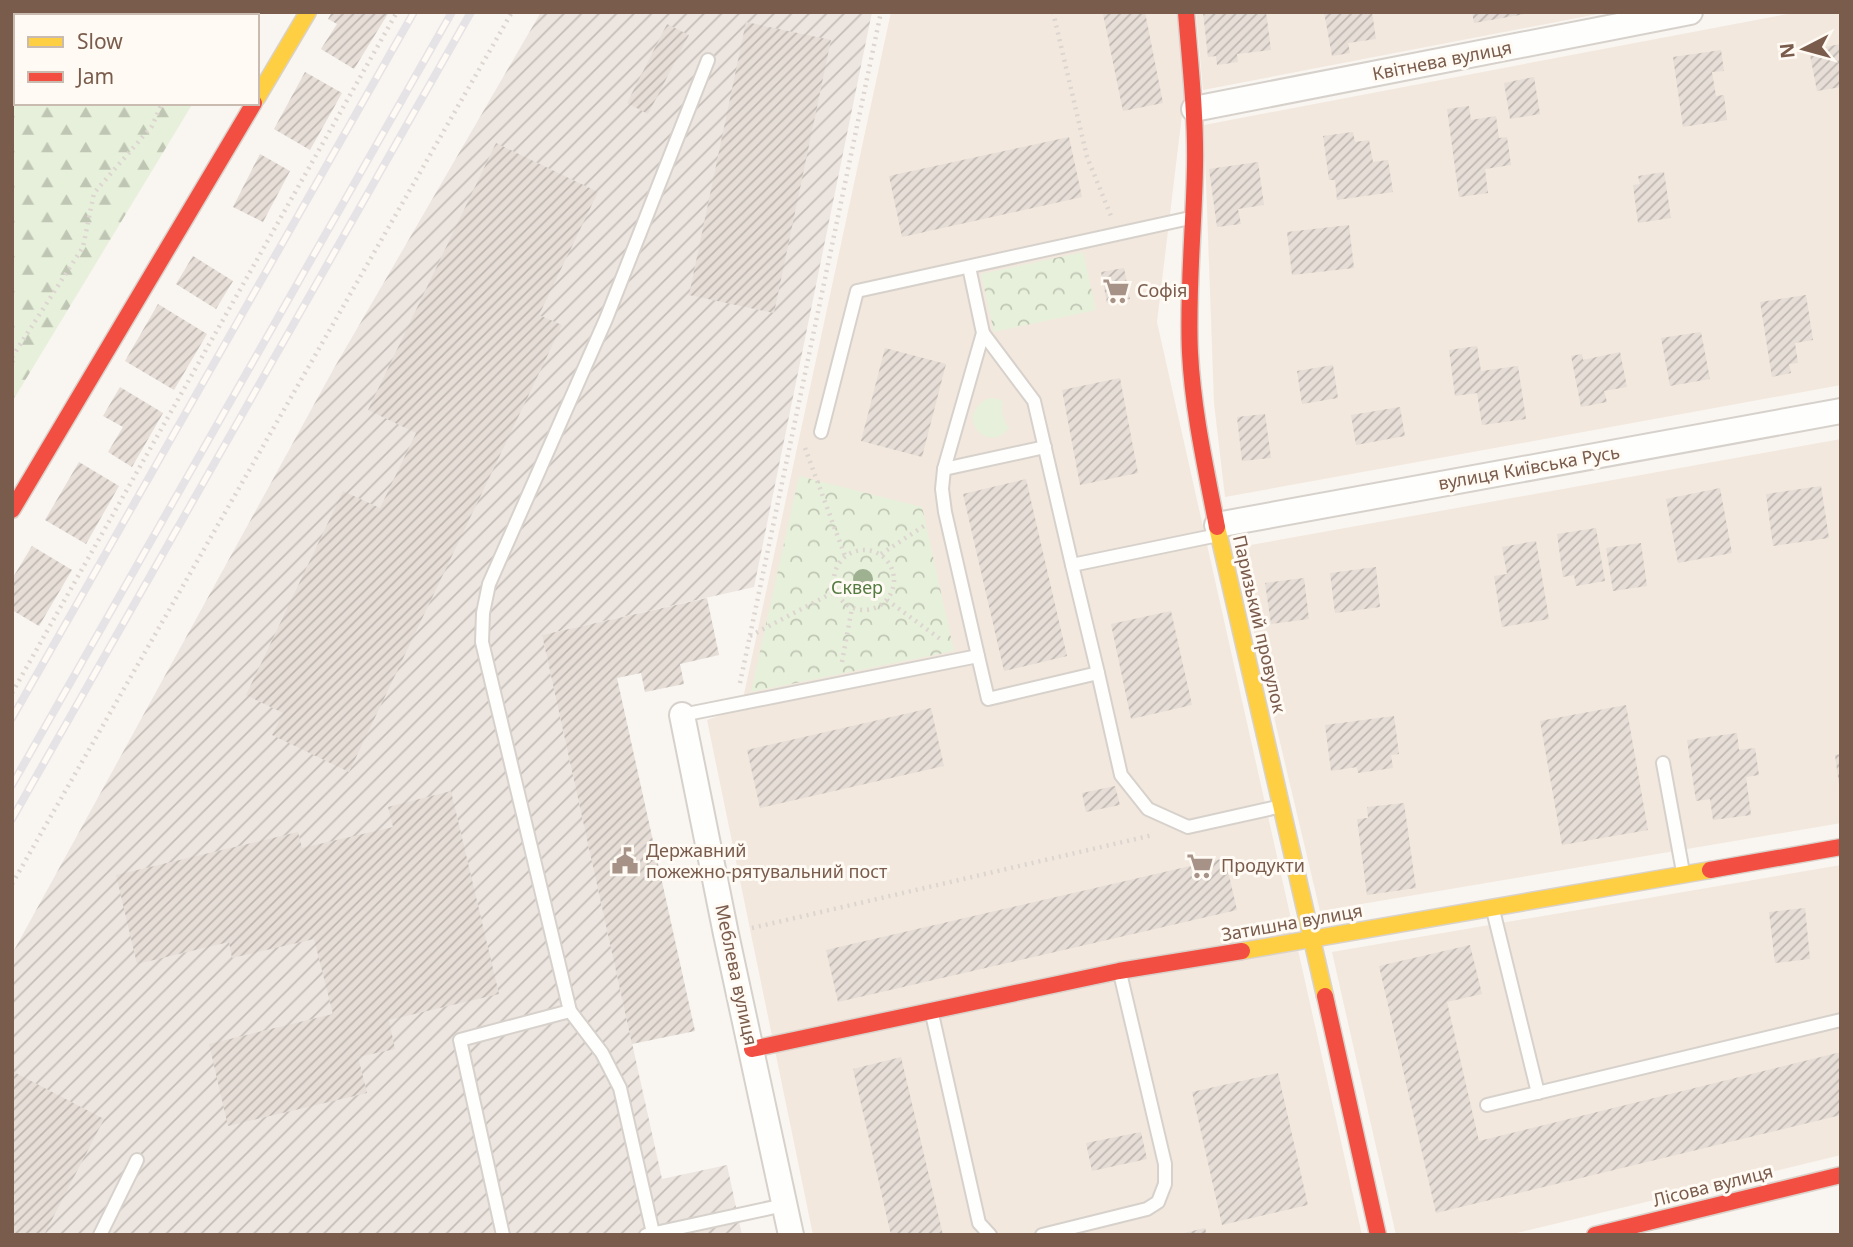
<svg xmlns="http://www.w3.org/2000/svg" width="1853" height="1247" viewBox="0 0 1853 1247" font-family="'Noto Sans',sans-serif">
<defs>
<pattern id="industrial-furrows" width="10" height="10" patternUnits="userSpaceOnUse" patternTransform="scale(1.75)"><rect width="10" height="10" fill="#ede5e0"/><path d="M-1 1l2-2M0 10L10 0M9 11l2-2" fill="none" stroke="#c5bdb8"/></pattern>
<pattern id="forest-firs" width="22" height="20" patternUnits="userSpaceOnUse" patternTransform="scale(1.75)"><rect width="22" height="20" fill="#e7f0db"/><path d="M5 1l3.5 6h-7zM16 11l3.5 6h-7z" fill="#c0c6b4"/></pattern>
<pattern id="park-crowns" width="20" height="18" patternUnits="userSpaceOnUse" patternTransform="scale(1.75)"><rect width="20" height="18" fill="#e7f0db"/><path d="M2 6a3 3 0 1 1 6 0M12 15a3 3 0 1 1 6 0" fill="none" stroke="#c0c6b4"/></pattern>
<pattern id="building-hatch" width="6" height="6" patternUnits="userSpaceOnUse" patternTransform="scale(1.75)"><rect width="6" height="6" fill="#e6ded7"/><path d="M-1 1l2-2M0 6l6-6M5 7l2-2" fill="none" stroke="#bfb7b1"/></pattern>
</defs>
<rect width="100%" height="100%" fill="#f9f5f0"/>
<g fill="#f2e8de">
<path d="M891,12H1178L1184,98L1157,322L1362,1235H813L707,720L741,708Z"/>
<path d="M1196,12H1608L1203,90Z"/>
<path d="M1798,12H1841V385L1225,497L1214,403L1204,125Z"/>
<path d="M1841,439V823L1320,911L1234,548Z"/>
<path d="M1841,865V1155L1508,1235H1396L1332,952Z"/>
</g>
<path fill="url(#industrial-furrows)" d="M541,12H872L754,587L542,635L662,1179L727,1165L742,1235H12V954L333,370Z"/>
<path fill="#e7f0db" d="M990,398L999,399L1003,402C1001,412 1003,420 1009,428C987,457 952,413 990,398Z"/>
<path fill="url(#forest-firs)" d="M12,12H248L246,16H16V103H193L12,402Z"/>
<g fill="url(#park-crowns)">
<path d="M1083,252L1096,310L994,332L981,274Z"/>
<path d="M799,476L922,507L954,651L751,692Z"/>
</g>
<g fill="url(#building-hatch)">
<path d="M332,12H389L354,69L321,49L337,24L328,19Z"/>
<path d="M1109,12H1145L1163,103L1123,111L1103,14Z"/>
<path d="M1203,12H1266L1271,50L1237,54L1238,62L1217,65L1216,56L1208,57Z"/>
<path d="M1324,12H1372L1376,39L1348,43L1350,53L1332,56Z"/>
<path d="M1472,12H1525V14L1474,23Z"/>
<path d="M746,22L831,40L774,313L689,295Z"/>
<path d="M667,24L689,35L648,114L627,103Z"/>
<path d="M1841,44V87L1817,91L1809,50Z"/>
<path d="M1721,50L1724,71L1712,72L1716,96L1724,95L1727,120L1683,127L1673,57Z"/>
<path d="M305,72L342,93L310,150L274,129Z"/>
<path d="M1534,77L1540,114L1510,119L1504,83Z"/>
<path d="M1469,106L1471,120L1496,116L1499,138L1507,137L1511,165L1485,169L1488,193L1459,197L1447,109Z"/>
<path d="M1353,132L1355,142L1369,140L1373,162L1388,160L1393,192L1337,200L1335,180H1329L1323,136Z"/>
<path d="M1069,137L1082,197L902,237L889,176Z"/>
<path d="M496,143L598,192L539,315L562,325L349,772L272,735L283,713L246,695L343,491L380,508L416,433L368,410Z"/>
<path d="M260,154L290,171L263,222L233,207Z"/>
<path d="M1258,162L1264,205L1238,209L1241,224L1217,227L1209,169Z"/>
<path d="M1664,172L1671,218L1638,223L1633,185L1640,184L1638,176Z"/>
<path d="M1349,225L1354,268L1292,275L1287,232Z"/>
<path d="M193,256L233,281L216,309L176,284Z"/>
<path d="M1124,268L1130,299L1107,303L1101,272Z"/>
<path d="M1806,295L1813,340L1795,343L1798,363L1789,364L1791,373L1772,377L1760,302Z"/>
<path d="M158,304L207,334L174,390L125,361Z"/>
<path d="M1701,332L1710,379L1670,386L1661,338Z"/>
<path d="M1477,346L1481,371L1518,366L1526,419L1482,425L1477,393L1455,396L1449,350Z"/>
<path d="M885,348L946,364L922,457L861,441Z"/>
<path d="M1620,352L1627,387L1604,391L1607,402L1581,407L1571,356L1582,354L1583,360Z"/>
<path d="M1333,365L1338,398L1302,404L1297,371Z"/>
<path d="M1120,378L1138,473L1080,485L1062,390Z"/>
<path d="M120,387L163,413L132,467L108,452L123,427L103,416Z"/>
<path d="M1400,407L1405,436L1356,445L1351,415Z"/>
<path d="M1265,414L1271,458L1242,461L1237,417Z"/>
<path d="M79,462L119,486L86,544L45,520Z"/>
<path d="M1026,479L1067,656L1004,671L963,494Z"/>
<path d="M1821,486L1829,538L1773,546L1766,494Z"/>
<path d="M1720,488L1732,553L1678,563L1666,499Z"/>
<path d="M1596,528L1605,581L1576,586L1574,575L1563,577L1557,534Z"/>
<path d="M1536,541L1549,619L1502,627L1494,576L1507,574L1502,547Z"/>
<path d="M1641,543L1647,586L1613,591L1606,548Z"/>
<path d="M32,546L72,570L39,626L12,610V579Z"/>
<path d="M1376,567L1380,607L1335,613L1330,573Z"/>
<path d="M1304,578L1309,619L1271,624L1265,583Z"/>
<path d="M707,598L719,655L680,664L684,684L645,692L641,673L617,678L695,1031L632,1044L542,635Z"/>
<path d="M1171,611L1192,705L1131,719L1111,624Z"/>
<path d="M1626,705L1648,830L1562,845L1540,721Z"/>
<path d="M931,708L944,766L760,808L747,750Z"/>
<path d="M1394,716L1399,754L1391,755L1393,768L1358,773L1357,767L1331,771L1325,725Z"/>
<path d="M1737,733L1739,750L1755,748L1759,775L1746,777L1751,815L1713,820L1710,799L1696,801L1687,740Z"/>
<path d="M1841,754V785H1839L1835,755Z"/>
<path d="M1115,786L1120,805L1086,812L1082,793Z"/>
<path d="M451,791L499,994L389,1020L395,1049L358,1057L367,1093L228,1126L209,1044L333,1014L314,939L232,958L229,942L137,964L116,875L298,832L302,848L393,827L388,807Z"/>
<path d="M1404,803L1416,888L1367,895L1357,819L1368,818L1367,807Z"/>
<path d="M1225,858L1237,910L838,1002L826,950Z"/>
<path d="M1805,908L1810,959L1775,963L1769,912Z"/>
<path d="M1470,945L1482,994L1447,1002L1479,1141L1841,1052V1115L1436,1213L1379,966Z"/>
<path d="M901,1057L943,1235H891L853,1069Z"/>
<path d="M12,1071L104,1119L44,1235H12Z"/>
<path d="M1278,1073L1308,1205L1222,1225L1192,1092Z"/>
<path d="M1141,1132L1147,1159L1092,1171L1086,1143Z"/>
<path d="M1205,1228L1207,1235H1180V1234Z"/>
</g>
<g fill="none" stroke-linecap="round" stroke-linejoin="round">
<g stroke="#d7d1cb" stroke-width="16">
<g id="lane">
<path d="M983,333L1034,401L1072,565L1218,535"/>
<path d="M821,432L857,291L1190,218"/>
<path d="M944,469L1045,447"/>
<path d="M1072,565L1098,673"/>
<path d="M978,656L988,699L1098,673L1121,775L1148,809L1188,827L1282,806"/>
<path d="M682,715L978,656L945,512L942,489L944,469L983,333L969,267"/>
<path d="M1663,763L1683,872"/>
<path d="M1493,910L1538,1093"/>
<path d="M932,1014L979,1223L990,1235"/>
<path d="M1487,1105L1841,1020"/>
<path d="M653,1233L620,1088L602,1053L570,1011L482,642L483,613L489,584L606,319L708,60"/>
<path d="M100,1235L137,1160"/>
<path d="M503,1235L460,1040L570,1011"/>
<path d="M646,1235L784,1205"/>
<path d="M1042,1235L1147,1209L1158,1202L1165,1184V1164L1120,973"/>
</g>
</g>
<g stroke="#d7d1cb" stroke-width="28">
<g id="street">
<path d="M1194,109L1690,12"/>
<path d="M1217,525L1841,411"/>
<path d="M682,715L726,934L791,1235"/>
</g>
</g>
<g stroke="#d9d2cb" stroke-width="19">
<g id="slow">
<path d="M257,98L308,12"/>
<path d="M1217,527L1325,996"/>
<path d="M1242,951L1710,870"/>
</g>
</g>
<g stroke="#d9d2cb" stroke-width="19">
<g id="jam">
<path d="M1186,12C1190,63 1196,115 1195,166C1194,229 1187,291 1190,353C1193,412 1206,469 1217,527"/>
<path d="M12,510L254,103"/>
<path d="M1710,870L1841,847"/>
<path d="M1325,996L1378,1235"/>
<path d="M752,1049L1119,971L1242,951"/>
<path d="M1595,1235L1841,1175"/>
</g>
</g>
<g stroke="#dcd5d0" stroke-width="4.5" stroke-dasharray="2 5" stroke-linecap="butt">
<path d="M1053,12L1087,157L1111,216"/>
<path d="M198,16L200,12"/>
<path d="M12,357L83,247L94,193L152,126L162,103"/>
<path d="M805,448L845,556"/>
<circle cx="864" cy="580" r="30"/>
<path d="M881,554L927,524"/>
<path d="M887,600L943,641"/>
<path d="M750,636L836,591"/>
<path d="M842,662L852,608"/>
<path d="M740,683L881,12"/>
<path d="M12,693L397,12"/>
<path d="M12,884L512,12"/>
<path d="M752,928L1153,835"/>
</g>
<use href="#lane" stroke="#fefefd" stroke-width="12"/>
<use href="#street" stroke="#fefefd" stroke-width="24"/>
<use href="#slow" stroke="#ffcf43" stroke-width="16"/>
<use href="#jam" stroke="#f24e42" stroke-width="16"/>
<g stroke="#e6e3e7" stroke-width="8">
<g id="rail">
<path d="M12,718L414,12"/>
<path d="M12,785L452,12"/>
<path d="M12,819L471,12"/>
</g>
</g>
<use href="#rail" stroke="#fffaf3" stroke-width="5" stroke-dasharray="16" stroke-linecap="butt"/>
</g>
<circle fill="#9eb190" cx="863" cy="579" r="10"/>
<defs>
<g id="supermarket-bare" transform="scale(2.1)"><path d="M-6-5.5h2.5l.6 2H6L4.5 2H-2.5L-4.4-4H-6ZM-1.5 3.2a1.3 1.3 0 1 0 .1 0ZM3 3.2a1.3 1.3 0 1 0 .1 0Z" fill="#a69286" stroke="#fffaf3" stroke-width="2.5" paint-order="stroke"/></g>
<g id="civic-bare" transform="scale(2.1)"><path d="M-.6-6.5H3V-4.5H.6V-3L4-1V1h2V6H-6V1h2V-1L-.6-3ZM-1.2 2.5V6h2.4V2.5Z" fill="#a69286" stroke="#fffaf3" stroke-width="2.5" paint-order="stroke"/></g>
</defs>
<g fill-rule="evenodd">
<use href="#supermarket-bare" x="1116" y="291"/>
<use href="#civic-bare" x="625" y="861"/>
<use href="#supermarket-bare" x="1200" y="866"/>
</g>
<g text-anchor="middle" stroke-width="6" stroke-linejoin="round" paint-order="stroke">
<g font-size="18" fill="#7a5c4d" stroke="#fffaf3">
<text transform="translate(1442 61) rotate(-11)" y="6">Квітнева вулиця</text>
<text transform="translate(1529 468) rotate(-10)" y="6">вулиця Київська Русь</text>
<text transform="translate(1259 624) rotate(77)" y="6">Паризький провулок</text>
<text transform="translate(1292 923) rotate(-10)" y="6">Затишна вулиця</text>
<text transform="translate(736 975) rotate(78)" y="6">Меблева вулиця</text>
<text transform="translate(1713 1186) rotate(-14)" y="6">Лісова вулиця</text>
</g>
<g font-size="18" fill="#7a5c4d" stroke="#fffaf3" text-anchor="start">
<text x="1137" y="297">Софія</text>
<text x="646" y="857">Державний<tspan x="646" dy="21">пожежно-рятувальний пост</tspan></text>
<text x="1221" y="872">Продукти</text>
</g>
<g font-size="18" fill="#537a41" stroke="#fffaf3">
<text x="857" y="594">Сквер</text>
</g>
</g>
<rect width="1853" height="1247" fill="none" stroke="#7a5c4d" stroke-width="28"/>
<rect x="14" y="14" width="245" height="91" fill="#fffaf3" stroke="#cabbb1" stroke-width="2"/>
<rect x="28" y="37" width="35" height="10" fill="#ffcf43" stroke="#cabbb1" stroke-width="2"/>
<text x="77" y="49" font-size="21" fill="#7a5c4d">Slow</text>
<rect x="28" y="72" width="35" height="10" fill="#f24e42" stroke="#cabbb1" stroke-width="2"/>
<text x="77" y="84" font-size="21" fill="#7a5c4d">Jam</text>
<g transform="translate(1804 49) rotate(264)" stroke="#fffaf3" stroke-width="5" paint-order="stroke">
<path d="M0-5L12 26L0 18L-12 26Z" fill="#7a5c4d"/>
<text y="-10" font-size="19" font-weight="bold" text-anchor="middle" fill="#7a5c4d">N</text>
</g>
</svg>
